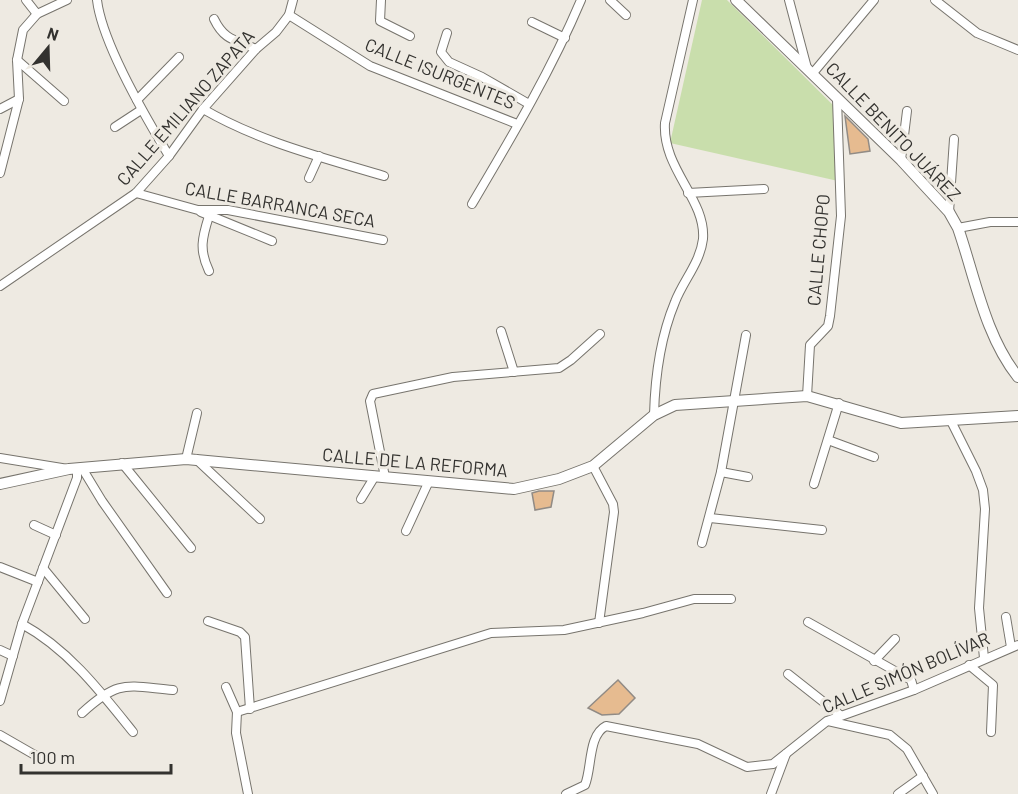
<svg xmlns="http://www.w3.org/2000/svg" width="1018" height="794" viewBox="0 0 1018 794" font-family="Barlow,sans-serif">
<rect width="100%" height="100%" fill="#eeeae2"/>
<path fill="#c9deac" d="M702,0H727L835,107L838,181L670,143Z"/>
<g fill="#e6bb90" stroke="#918b85" stroke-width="1.5">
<path d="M845,116L868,139L870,151L850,154Z"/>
<path d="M539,491H554L551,507L535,510L532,493Z"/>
<path d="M618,680L635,698L619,714L602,715L588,708Z"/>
</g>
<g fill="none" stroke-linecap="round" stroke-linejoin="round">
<g stroke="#77746d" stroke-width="10">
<g id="minor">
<path d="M26,0L37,14"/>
<path d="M97,0C102,43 146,118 169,156"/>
<path d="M381,0L380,21L410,36"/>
<path d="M610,0L626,15"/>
<path d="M789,0L807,68"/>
<path d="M935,0L977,33L1018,50"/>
<path d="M289,15L370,66L517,124"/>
<path d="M214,19C224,40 235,40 256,49"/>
<path d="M532,22L565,38"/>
<path d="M447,33L441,52L449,62L482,77L529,104"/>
<path d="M17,60L64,101"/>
<path d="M813,73L874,0"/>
<path d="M137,100L179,57"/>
<path d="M0,109L19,99"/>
<path d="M203,109C260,142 321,157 384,176"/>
<path d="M115,127L141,110"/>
<path d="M901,160L907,111"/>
<path d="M0,173L19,99L17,60L23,30L37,14L67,0"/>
<path d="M309,178L319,156"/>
<path d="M136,193L198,210H228L383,240"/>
<path d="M688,193L764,189"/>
<path d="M472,204C511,138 551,71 581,0"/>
<path d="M201,212L272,241"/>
<path d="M949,212L954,139"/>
<path d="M209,216C202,238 199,250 209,271"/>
<path d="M958,228L990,222H1018"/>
<path d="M0,286L136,193L169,156L203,109L256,49L276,32L289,15L293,0"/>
<path d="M501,331L514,372"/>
<path d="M807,396L810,345L828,326L830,316L841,216L837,99"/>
<path d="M654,415C655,377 660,338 675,302C683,281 700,263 703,239C706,199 662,169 665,123L693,0"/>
<path d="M951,421L976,471L983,490L985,509L979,608L984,658"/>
<path d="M828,440L874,457"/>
<path d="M0,458L68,469"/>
<path d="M186,459L197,413"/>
<path d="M196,459L260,519"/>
<path d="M122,463L191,548"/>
<path d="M593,466L613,504L614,512L599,623"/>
<path d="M82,468L102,501L167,593"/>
<path d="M721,472L748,477"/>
<path d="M385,477L370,401L373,394L453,377L559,368L571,360L600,334"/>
<path d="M814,484L839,403"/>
<path d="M361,499L375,476"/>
<path d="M710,518L822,530"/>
<path d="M34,525L56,535"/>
<path d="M406,531L429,481"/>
<path d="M702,543L721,472L746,335"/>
<path d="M0,567L38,582"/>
<path d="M43,568L85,619"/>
<path d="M1006,617L1011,647"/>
<path d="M208,621L240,632L245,637L250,709"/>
<path d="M808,622L911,680L914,690"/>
<path d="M22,624C68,649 101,692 133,732"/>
<path d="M0,650L13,656"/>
<path d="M874,661L895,639"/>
<path d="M969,665L993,685L991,732"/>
<path d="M788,674L840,715"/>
<path d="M226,687L237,712L236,733L248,794"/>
<path d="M0,701L22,624L77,478V468"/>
<path d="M237,712L491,633L564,630L643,613L694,599H731"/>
<path d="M82,713C119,679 126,686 173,690"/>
<path d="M828,721L890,735L907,749L933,794"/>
<path d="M0,735L40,758"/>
<path d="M566,794L585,785C592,768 588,735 606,726L698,744L747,767L773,764L827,721L914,690L1018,645"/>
<path d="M771,794L786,754"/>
<path d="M898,794L923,776"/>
</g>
</g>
<g stroke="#77746d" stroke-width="12">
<g id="tertiary">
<path d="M736,0L901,160L949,212L958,228C975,277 985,336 1018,377"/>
<path d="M0,484L69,469L186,459L514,489L559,479L593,466L654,415L675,405L807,396L901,423L1018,416"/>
</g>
</g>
<use href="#minor" stroke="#fff" stroke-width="8"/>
<use href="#tertiary" stroke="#fff" stroke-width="10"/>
</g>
<g text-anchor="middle" stroke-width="6" stroke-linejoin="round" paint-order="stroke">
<g font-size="18" fill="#33322f" stroke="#eeeae2">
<text transform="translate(440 74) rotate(22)" y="6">CALLE ISURGENTES</text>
<text transform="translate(186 108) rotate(-49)" y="6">CALLE EMILIANO ZAPATA</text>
<text transform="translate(893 132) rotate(46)" y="6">CALLE BENITO JUÁREZ</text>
<text transform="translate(280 205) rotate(10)" y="6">CALLE BARRANCA SECA</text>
<text transform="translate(819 250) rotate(-85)" y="6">CALLE CHOPO</text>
<text transform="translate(415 463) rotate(5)" y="6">CALLE DE LA REFORMA</text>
<text transform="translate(906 673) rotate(-23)" y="6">CALLE SIMÓN BOLÍVAR</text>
</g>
</g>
<g transform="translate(48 48) rotate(19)" stroke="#eeeae2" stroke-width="4.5" paint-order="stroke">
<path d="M0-4.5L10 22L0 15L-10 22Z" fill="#33322f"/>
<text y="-9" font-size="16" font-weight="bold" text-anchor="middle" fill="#33322f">N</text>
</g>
<path d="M21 764v9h150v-9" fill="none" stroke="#33322f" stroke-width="3"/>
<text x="30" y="764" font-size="18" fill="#33322f" stroke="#eeeae2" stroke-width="4.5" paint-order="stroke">100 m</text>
</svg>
